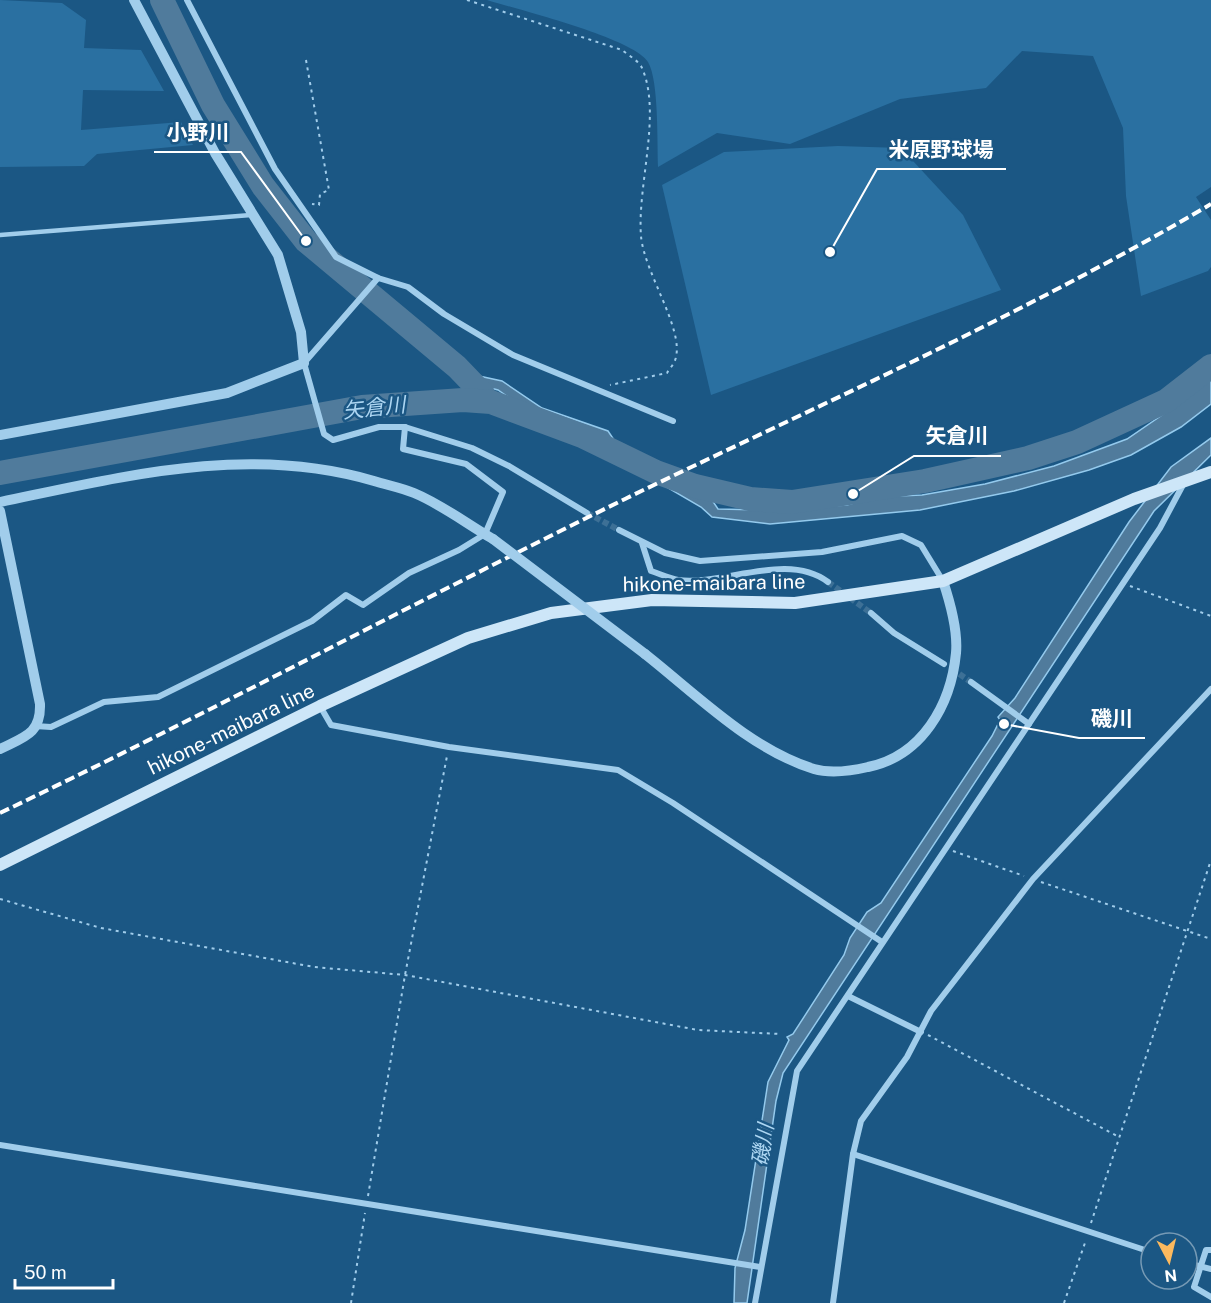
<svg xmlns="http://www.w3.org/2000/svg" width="1211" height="1303" viewBox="0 0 1211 1303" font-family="'Public Sans','Noto Sans JP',sans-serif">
<rect width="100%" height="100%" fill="#1b5784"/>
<g fill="#2a70a1">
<path d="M0,0L62,3L86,20L84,48L141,50L164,91L83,90L81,130L181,122L193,145L97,154L84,166L0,167Z"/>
<path d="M487,0H1211V187L1196,197L1211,220V267L1208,271L1141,296L1126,196L1123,128L1093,56L1022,51L986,88L900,99L790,144L717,133L658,167C657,144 659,80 648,62C633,38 519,10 487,0Z"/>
<path d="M838,146L901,148L963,215L1001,290L711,395L662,185L724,152Z"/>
</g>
<g fill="#507b9c" stroke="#94caed" stroke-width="1.5">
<path d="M456,371L502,381L542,408L608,431L616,443L634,451L645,463L708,494L718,509L769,510L847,505L874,497L922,495L985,484L1054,466L1127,439L1184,400L1211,376V404L1181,427L1131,455L1089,470L1014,491L920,510L770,524L712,517L701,507L608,453L594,438L537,417L498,390L459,380Z"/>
<path d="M1211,438V455L1154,511L783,1073L776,1101L747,1303H734L735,1268L745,1230L768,1082L789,1040L787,1037L793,1034L844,955L850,938L867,912L881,903L992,736L1000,720L998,717L1015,698L1129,522L1171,467Z"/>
</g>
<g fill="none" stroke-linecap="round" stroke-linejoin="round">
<g stroke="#507b9c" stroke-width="24">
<path d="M162,0L213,105L263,186L306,241L457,367L483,394"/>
<path d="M0,473L362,407L463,400L491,402L582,436L656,472L695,486L750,499L792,502L925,481L1028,458L1077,442L1166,401L1211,366"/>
</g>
<g stroke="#3d7096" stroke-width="6" stroke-dasharray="6 3" stroke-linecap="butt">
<path d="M587,513L619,530"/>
<path d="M828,582L871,613"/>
<path d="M952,669L971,682"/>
</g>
<g stroke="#a1cdeb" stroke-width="2" stroke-dasharray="3 4.5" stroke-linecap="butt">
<path d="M467,0L622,50C628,55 639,61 642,68C662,113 637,186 641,236C644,272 683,327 676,357C675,363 670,368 667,373L610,385"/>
<path d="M306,60L329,190L320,194L319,205L312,204"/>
<path d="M1130,586L1211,616"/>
<path d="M953,851L1024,876"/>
<path d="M1041,882L1211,939"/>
<path d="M0,899L101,928L314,967L405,975L698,1030L780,1034"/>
<path d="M928,1035L1119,1137"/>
<path d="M368,1196L405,975L447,756"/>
<path d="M1091,1223L1211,860"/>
<path d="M351,1303L365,1213"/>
<path d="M1064,1303L1086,1240"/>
</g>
<path stroke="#a1cdeb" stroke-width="4.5" d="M0,235L251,215"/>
<g stroke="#a1cdeb" stroke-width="6">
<path d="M187,0L275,169L336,257L378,278L408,287L444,314L513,355L673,421"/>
<path d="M378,278L304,363L324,434L333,440L379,427H405L472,448L509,466L587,513"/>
<path d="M619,530L665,553L700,561L822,552L902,536L921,545L943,581"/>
<path d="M642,543L651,571C660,574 669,578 678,580C724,586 787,551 828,582"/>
<path d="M871,613L894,633L944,664"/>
<path d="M971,682L1029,724"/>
<path d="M320,706L331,725L449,747L618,770L673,803L882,942"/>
<path d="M35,726L51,727L104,702L158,697L312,621L346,595L363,605L409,573L459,550L485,534L503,492L466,464L403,449L405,427"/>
<path d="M848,996L921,1032"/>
<path d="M0,1145L760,1267"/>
<path d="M853,1154L1151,1252"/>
<path d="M1211,1250H1206L1194,1287L1211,1297"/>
<path d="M1187,1263L1211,1269"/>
<path d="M755,1303L797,1071L1160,528L1184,483"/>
<path d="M833,1303L853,1154L861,1121L907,1057L931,1011L1033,879L1211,689"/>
</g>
<g stroke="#a1cdeb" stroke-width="10">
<path d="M0,435L227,393L304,363L301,332L278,255L215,153L134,0"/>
<path d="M0,502C126,476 248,444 374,481C387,485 402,488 414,493C441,504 467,524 493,539"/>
<path d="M0,511L40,704C41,734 24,737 0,749"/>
<path d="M645,654C697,695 750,749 814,769C831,774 851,771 868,767C922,756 951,705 956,653C958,631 950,602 943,581"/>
</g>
<path stroke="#cde6f8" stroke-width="12" d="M0,865L320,706L468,638L551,613L652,600L795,603L943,581L1134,499L1211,472"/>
<path stroke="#fff" stroke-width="4" stroke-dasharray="10 4.5" stroke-linecap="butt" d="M0,813C211,712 417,601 627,498C823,403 1023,315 1211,204"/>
<path stroke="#a1cdeb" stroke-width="10" d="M493,539L645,654"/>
</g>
<g text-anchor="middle" stroke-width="5" stroke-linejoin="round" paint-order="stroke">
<g font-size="20" fill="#fff" stroke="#1b5784">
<text transform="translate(714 583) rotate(-1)" y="7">hikone-maibara line</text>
<text transform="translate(231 729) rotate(-26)" y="7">hikone-maibara line</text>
</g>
<g font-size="21" font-style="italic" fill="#add6f2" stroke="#1b5784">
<text transform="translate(374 408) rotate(-6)" y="7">矢倉川</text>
<text transform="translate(763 1145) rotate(-81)" y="7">磯川</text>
</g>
</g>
<path fill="none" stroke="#fff" stroke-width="2" d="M306 241L241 152H154M830 252L877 169H1006M853 494L914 456H1001M1004 724L1079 738H1145"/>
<g fill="#fff" stroke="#1b5784" stroke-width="2">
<circle cx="306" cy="241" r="6"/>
<circle cx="830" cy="252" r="6"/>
<circle cx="853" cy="494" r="6"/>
<circle cx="1004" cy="724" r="6"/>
</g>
<g font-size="21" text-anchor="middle" font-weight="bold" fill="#fff" stroke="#1b5784" stroke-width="5" stroke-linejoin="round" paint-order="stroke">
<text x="198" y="140">小野川</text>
<text x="941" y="157">米原野球場</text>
<text x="957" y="443">矢倉川</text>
<text x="1112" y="726">磯川</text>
</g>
<g transform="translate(1169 1261) rotate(173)"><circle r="28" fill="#1b5784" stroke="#769ab5" stroke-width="1.5"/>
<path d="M0-4.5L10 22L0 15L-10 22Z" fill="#fcb95e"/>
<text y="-9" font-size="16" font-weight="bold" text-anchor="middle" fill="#ffffff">N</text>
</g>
<path d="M15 1279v9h98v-9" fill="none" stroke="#ffffff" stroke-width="3"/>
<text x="24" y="1279" font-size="18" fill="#ffffff" stroke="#1b5784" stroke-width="4.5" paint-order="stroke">50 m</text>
</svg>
